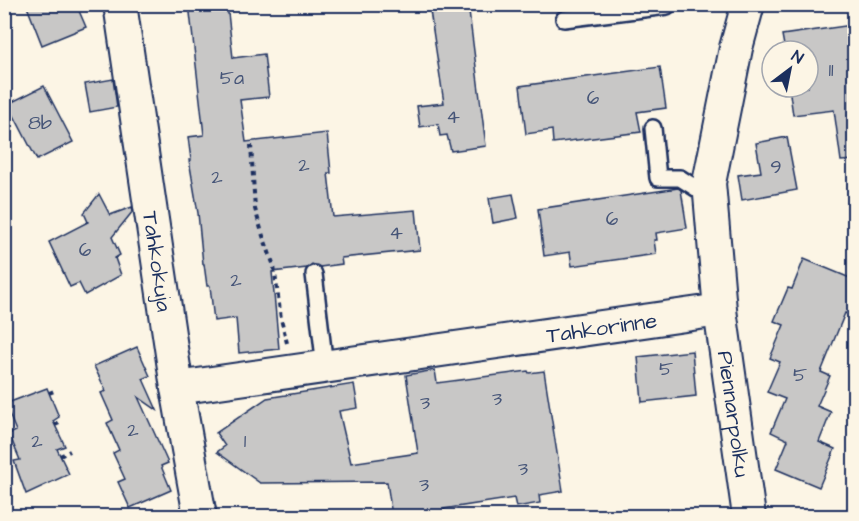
<svg xmlns="http://www.w3.org/2000/svg" width="859" height="521" viewBox="0 0 859 521" font-family="'Architects Daughter',sans-serif">
<rect width="100%" height="100%" fill="#fcf5e5"/>
<filter id="ink" filterUnits="userSpaceOnUse"><feTurbulence type="fractalNoise" baseFrequency=".0167" numOctaves="2"/><feDisplacementMap in="SourceGraphic" scale="12" xChannelSelector="R" yChannelSelector="G"/><feConvolveMatrix kernelMatrix="1 2 1 2 8 2 1 2 1" color-interpolation-filters="sRGB"/></filter>
<g filter="url(#ink)">
<g fill="#c8c7c6" stroke="#1b2f5e" stroke-width="1.5">
<path d="M26,4H76L86,27L42,45Z"/>
<path d="M189,4H227L233,58L264,54L269,97L240,100L246,142L327,133L331,173H328L333,217L416,210L420,250L341,258L342,264L320,267L312,264L307,268L272,272L279,349L239,353L236,318L214,321L210,286H207L204,264H203L198,213L189,160H191L188,137L204,135Z"/>
<path d="M429,4H468L486,146L451,151L447,135L440,136L438,124L420,127L417,106L444,103Z"/>
<path d="M852,25L855,41V160L841,161L834,110L793,115L789,87H808V51H785L782,35Z"/>
<path d="M660,67L666,108L637,112L641,132L553,143L552,130L526,134L520,86Z"/>
<path d="M113,79L117,107L90,112L85,84Z"/>
<path d="M44,86L73,142L37,160L8,104Z"/>
<path d="M787,137L797,190L742,200L738,175L761,172L756,143Z"/>
<path d="M678,188L681,190L687,228L656,233L657,240H654L656,254L572,266L570,252L544,256L538,209Z"/>
<path d="M99,194L110,215L132,207L133,211L112,237L120,255L115,258L121,275L85,295L79,283L70,287L49,242L88,222L84,213Z"/>
<path d="M513,194L518,218L493,223L489,198Z"/>
<path d="M804,259L855,280V317L845,313L821,372L830,376L817,406L831,412L819,442L835,449L819,487L776,469L788,440L771,432L785,399L767,392L780,362L770,358L784,325L774,321L788,288L792,289Z"/>
<path d="M137,347L150,376L143,379L157,410L138,397L168,463L161,466L171,490L130,508L118,482L125,479L113,453L119,450L107,423L113,420L101,393L106,391L94,366Z"/>
<path d="M692,351L696,396L642,402L638,357Z"/>
<path d="M435,370L437,383L528,371L529,373L544,371L563,491L539,495L540,503L516,507L514,498L444,509L445,516H392L387,482L260,483L217,452L225,446L216,433L267,398L354,384L358,408L339,411L351,463L418,453L406,375Z"/>
<path d="M47,388L59,417L53,421L65,446L57,449L69,474L26,494L14,461L20,460L9,434L16,431L5,404Z"/>
</g>
<g fill="none" stroke-linecap="round" stroke-linejoin="round">
<g stroke="#1b2f5e" stroke-width="20">
<g id="lane">
<path d="M564,19L667,6L669,4"/>
<path d="M653,128L658,178H680L710,197"/>
<path d="M314,274L325,367"/>
</g>
</g>
<g stroke="#1b2f5e" stroke-width="36">
<g id="street">
<path id="s1" d="M120,4L177,388L200,516"/>
<path id="s2" d="M720,310L749,516"/>
<path id="s3" d="M177,388L720,310L709,183L736,48L748,4"/>
</g>
</g>
<g stroke="#1b2f5e" stroke-width="4" stroke-dasharray="4.5 4.5" stroke-linecap="butt">
<path d="M251,145L255,209L263,236L274,266L281,319L287,343"/>
<path d="M49,393L57,390"/>
<path d="M55,425L62,422"/>
<path d="M60,456L70,451"/>
</g>
<use href="#lane" stroke="#fcf5e5" stroke-width="15"/>
<use href="#street" stroke="#fcf5e5" stroke-width="32"/>
</g>
</g>
<g text-anchor="middle" stroke-width="4.5" stroke-linejoin="round" paint-order="stroke">
<g font-size="20" fill="#465578">
<text x="831" y="76">11</text>
<text x="232" y="84">5a</text>
<text x="593" y="104">6</text>
<text x="453" y="123">4</text>
<text x="40" y="129">8b</text>
<text x="304" y="171">2</text>
<text x="776" y="173">9</text>
<text x="217" y="183">2</text>
<text x="612" y="225">6</text>
<text x="396" y="239">4</text>
<text x="85" y="256">6</text>
<text x="236" y="286">2</text>
<text x="666" y="375">5</text>
<text x="800" y="381">5</text>
<text x="497" y="405">3</text>
<text x="425" y="409">3</text>
<text x="133" y="436">2</text>
<text x="37" y="447">2</text>
<text x="245" y="447">1</text>
<text x="523" y="475">3</text>
<text x="424" y="491">3</text>
</g>
<g font-size="22" fill="#1b2f5e" stroke="#fcf5e5">
<text dy="8" stroke="none"><textPath href="#s1" startOffset="260">Tahkokuja</textPath></text>
<text dy="8" stroke="none"><textPath href="#s3" startOffset="429">Tahkorinne</textPath></text>
<text dy="8" stroke="none"><textPath href="#s2" startOffset="105">Piennarpolku</textPath></text>
</g>
</g>
<rect width="859" height="521" fill="none" stroke="#fcf5e5" stroke-width="24"/>
<rect x="12" y="12" width="835" height="497" fill="none" stroke="#1b2f5e" stroke-width="2" filter="url(#ink)"/>
<g transform="translate(790 69) rotate(32)"><circle r="28" fill="#fcf5e5" stroke="#a2a6af" stroke-width="1.5"/>
<path d="M0-4.5L10 22L0 15L-10 22Z" fill="#1b2f5e"/>
<text y="-9" font-size="16" font-weight="bold" text-anchor="middle" fill="#1b2f5e">N</text>
</g>
</svg>
